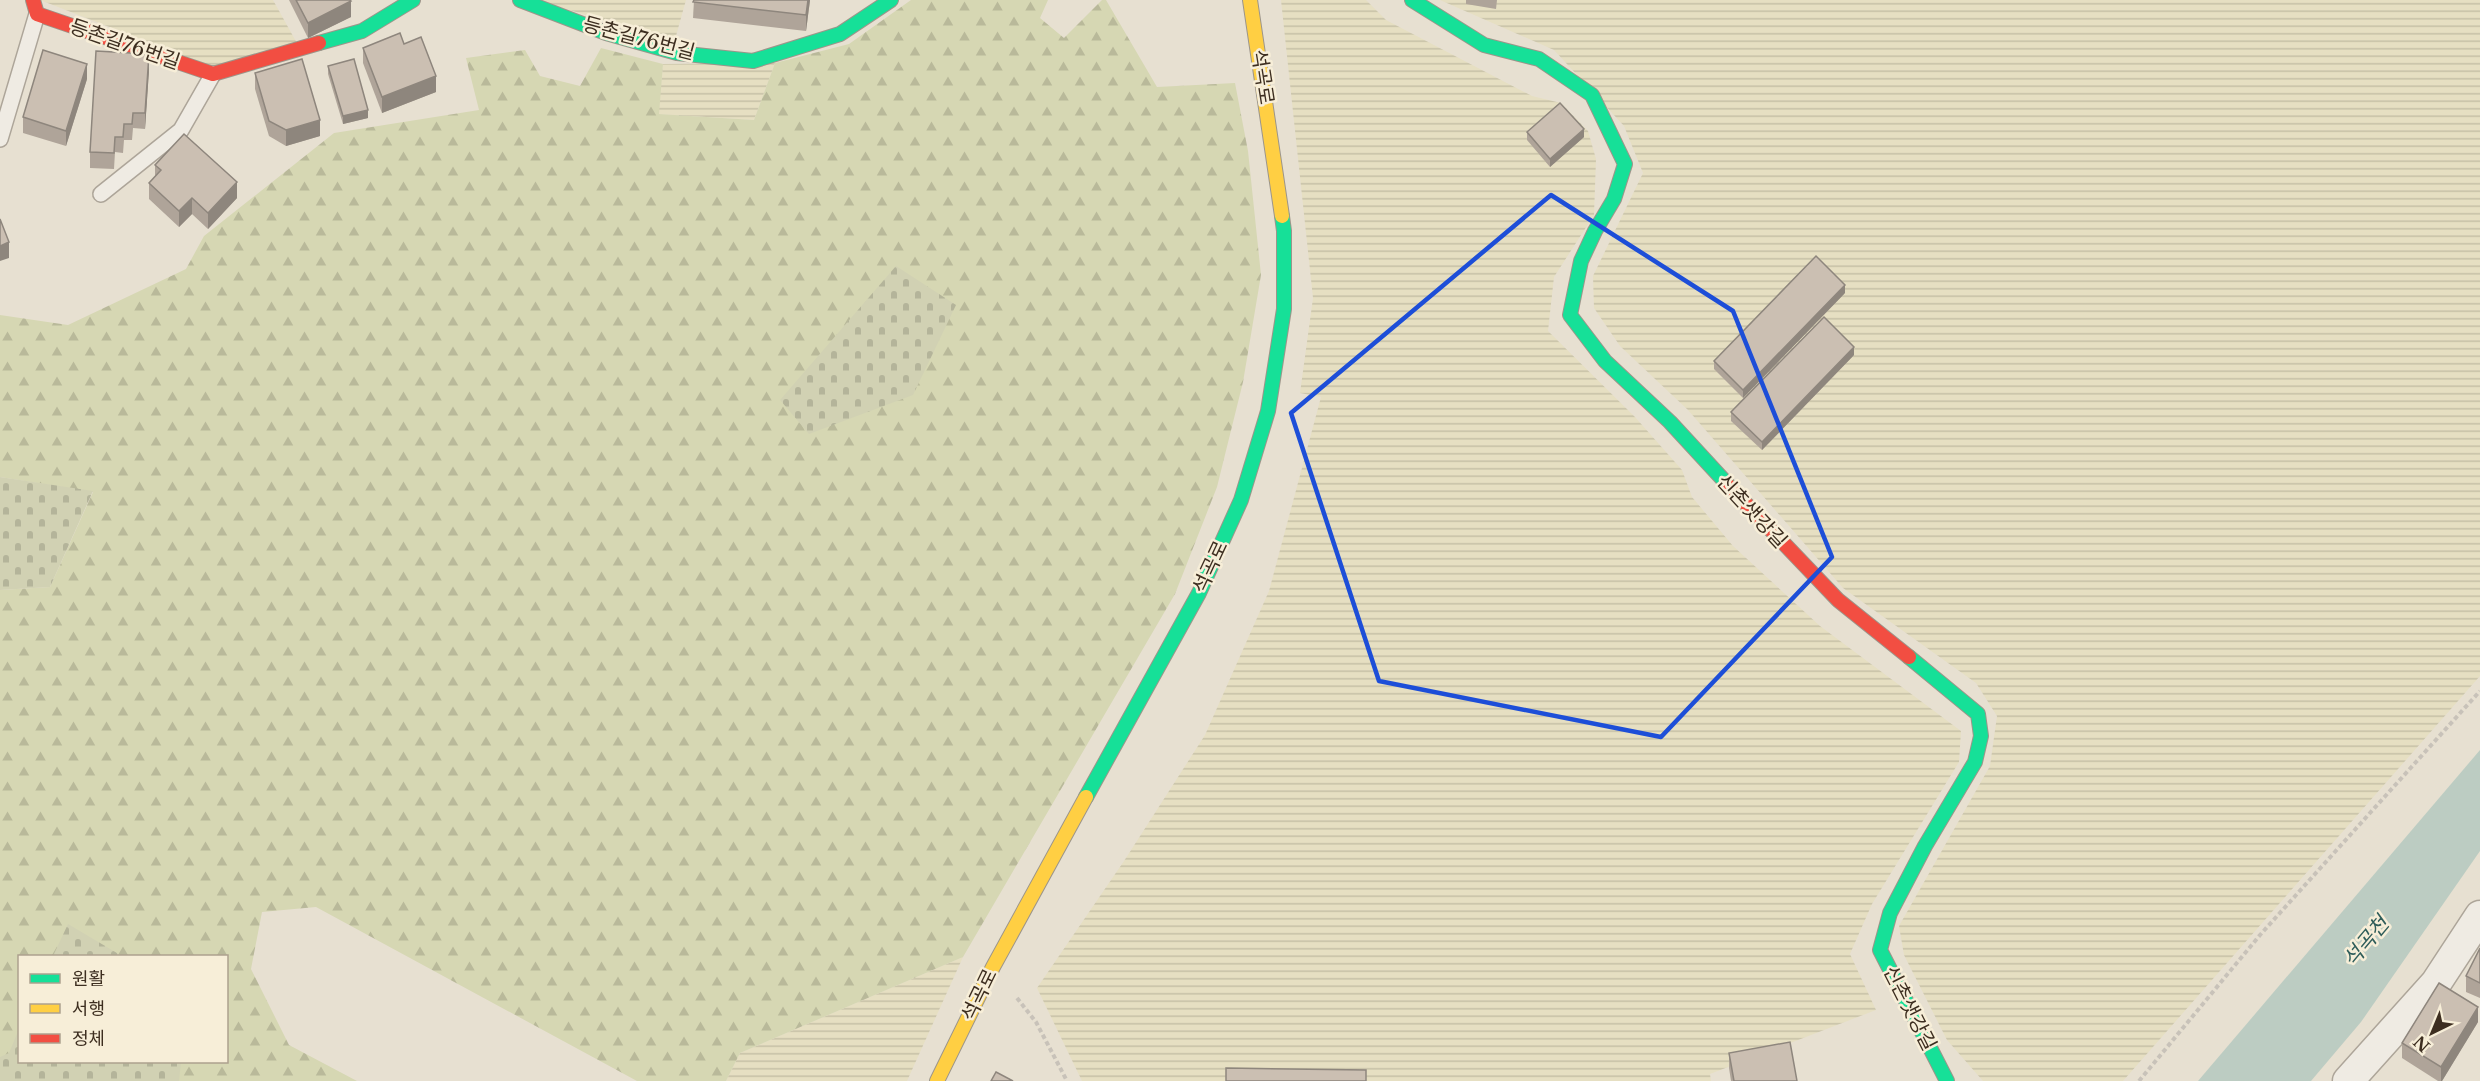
<svg xmlns="http://www.w3.org/2000/svg" width="2480" height="1081" viewBox="0 0 2480 1081" font-family="'Libre Baskerville','Noto Sans KR',serif">
<defs>
<pattern id="farmland-rules" width="6" height="5" patternUnits="userSpaceOnUse" patternTransform="scale(1.5)"><rect width="6" height="5" fill="#e6dfc2"/><path d="M0 2.5h6" fill="none" stroke="#c6c0a6"/></pattern>
<pattern id="forest-firs" width="22" height="20" patternUnits="userSpaceOnUse" patternTransform="scale(1.5)"><rect width="22" height="20" fill="#d6d7b3"/><path d="M5 1l3.5 6h-7zM16 11l3.5 6h-7z" fill="#b9b99a"/></pattern>
<pattern id="cemetery-stones" width="16" height="16" patternUnits="userSpaceOnUse" patternTransform="scale(1.5)"><rect width="16" height="16" fill="#d1d1b3"/><path d="M2 7V4a2 2 0 0 1 4 0v3zM10 15v-3a2 2 0 0 1 4 0v3z" fill="#b4b49a"/></pattern>
</defs>
<rect width="100%" height="100%" fill="#e7e0d1"/>
<g fill="url(#farmland-rules)">
<path d="M40,0H273L298,45L212,67Z"/>
<path d="M538,0H686L674,43Z"/>
<path d="M1281,0H1366L1386,20L1532,96L1561,103L1588,131L1596,159L1594,215L1554,277L1548,331L1635,417L1682,470L1692,497L1733,546L1820,626L1961,731L1959,762L1872,904L1850,954L1876,1010L1710,1074L1711,1081H1082L1037,988L1124,861L1205,735L1269,591L1321,397L1300,393L1313,298Z"/>
<path d="M1440,0H2480V676L2123,1081H1983L1947,1040L1904,955L1899,926L1990,766L1997,716L1976,683L1843,588L1688,410L1620,346L1594,308L1593,276L1643,173L1624,126L1554,50Z"/>
<path d="M775,63L754,120L658,114L663,64Z"/>
<path d="M963,957L907,1081H726L740,1053Z"/>
</g>
<path fill="url(#forest-firs)" fill-rule="evenodd" d="M911,0H1048L1040,18L1064,38L1102,0H1106L1157,87L1235,83L1248,151L1261,275L1243,382L1217,487L1175,594L963,957L740,1053L726,1081H637L316,907L262,912L251,969L289,1045L357,1081H0V590L50,587L93,492L0,477V315L68,325L186,269L204,236L334,133L479,110L466,58L525,50L540,76L580,86L601,48L663,64L659,114L754,120L775,63L849,44ZM20,956H226V1062H20Z"/>
<g fill="url(#cemetery-stones)">
<path d="M896,266L956,305L913,395L809,434L780,400Z"/>
<path d="M0,477L93,491L50,587L0,590Z"/>
<path d="M68,924L122,956H53Z"/>
<path d="M19,1029L20,1062H181L179,1081H0V1057L9,1053Z"/>
</g>
<path fill="#bcccc2" d="M2480,750V851L2361,1022L2311,1081H2198Z"/>
<g fill="none" stroke-linecap="round" stroke-linejoin="round">
<g stroke="#ada599" stroke-width="18">
<g id="lane">
<path d="M0,139L37,14"/>
<path d="M101,194L181,130L213,74"/>
</g>
</g>
<g stroke="#ada599" stroke-width="33">
<path id="street" d="M2348,1081L2436,983L2480,916"/>
</g>
<g stroke="#9c958a" stroke-width="16">
<g id="fast">
<path d="M520,0L606,33L677,53L753,61L840,34L891,0"/>
<path d="M1412,0L1484,45L1539,59L1592,95L1625,164L1614,199L1595,231L1581,261L1570,315L1605,361L1670,422L1729,486"/>
<path d="M319,43L362,31L413,0"/>
<path d="M1909,657L1978,714L1981,736L1975,762L1925,846L1890,913L1880,950L1947,1081"/>
<path d="M1086,797L1199,593L1241,500L1268,411L1284,309V231L1282,216"/>
</g>
</g>
<g stroke="#9c958a" stroke-width="16">
<g id="slow">
<path d="M1250,0L1282,216"/>
<path d="M937,1081L993,967L1086,797"/>
</g>
</g>
<g stroke="#9c958a" stroke-width="16">
<g id="jam">
<path d="M33,0L37,14L213,74L319,43"/>
<path d="M1729,486L1838,600L1909,657"/>
</g>
</g>
<g stroke="#c8c2b9" stroke-width="4" stroke-dasharray="4.5 3" stroke-linecap="butt">
<path d="M1017,998L1036,1022L1067,1081"/>
<path d="M2139,1081L2260,935L2480,691"/>
</g>
<use href="#lane" stroke="#efebe3" stroke-width="15"/>
<use href="#street" stroke="#efebe3" stroke-width="30"/>
<use href="#fast" stroke="#16e098" stroke-width="14"/>
<use href="#slow" stroke="#ffcf43" stroke-width="14"/>
<use href="#jam" stroke="#f24e42" stroke-width="14"/>
</g>
<g fill="#afa499">
<path d="M289,0H350L351,17L308,38Z"/>
<path d="M694,0H810L806,31L693,18Z"/>
<path d="M1466,0H1497L1496,9L1466,4Z"/>
<path d="M404,44L436,92L382,113L363,63V48Z"/>
<path d="M328,66L368,118L343,124L328,74Z"/>
<path d="M149,70L145,129L133,128L132,140H124L123,153L115,152L114,169L90,168V152Z"/>
<path d="M255,73L320,136L286,146L269,136L255,89Z"/>
<path d="M87,79L66,146L23,133V117Z"/>
<path d="M1527,132L1584,137L1550,167L1527,140Z"/>
<path d="M155,165L237,198L208,229L192,214L179,227L149,199V183L155,177Z"/>
<path d="M1845,293L1743,398L1714,369V361Z"/>
<path d="M1854,355L1762,450L1731,421V412Z"/>
<path d="M2480,948V998L2466,992V976Z"/>
<path d="M2478,1022L2442,1081H2438L2402,1058V1043Z"/>
<path d="M1729,1053L1797,1081H1731L1729,1068Z"/>
</g>
<g fill="#8e867d">
<path d="M808,0H810L806,31V15Z"/>
<path d="M351,1V17L308,38V23Z"/>
<path d="M149,54V70L145,129V113Z"/>
<path d="M87,64V79L66,146V131Z"/>
<path d="M436,76V92L382,113V97Z"/>
<path d="M368,110V118L343,124V116Z"/>
<path d="M320,120V136L286,146V130Z"/>
<path d="M1584,129V137L1550,167V159Z"/>
<path d="M237,182V198L208,229V213Z"/>
<path d="M192,198V214L179,227V211Z"/>
<path d="M9,242V258L0,261V246Z"/>
<path d="M1845,285V293L1743,398V390Z"/>
<path d="M1854,347V355L1762,450V442Z"/>
<path d="M2478,1007V1022L2442,1081H2441V1067Z"/>
</g>
<g fill="#cbbfb2" stroke="#8e867d" stroke-width="1.5">
<path d="M296,0H350L351,1L308,23Z"/>
<path d="M694,0H808L806,15L693,2Z"/>
<path d="M400,33L404,44L421,37L436,76L382,97L363,48Z"/>
<path d="M43,50L87,64L66,131L23,117Z"/>
<path d="M96,51L149,54L145,113H133L132,124H124L123,137H115L114,153L90,152Z"/>
<path d="M302,59L320,120L286,130L269,121L255,73Z"/>
<path d="M354,59L368,110L343,116L328,66Z"/>
<path d="M1560,103L1584,129L1550,159L1527,132Z"/>
<path d="M184,134L237,182L208,213L192,198L179,211L149,183L161,170L155,165Z"/>
<path d="M0,219L9,242L0,246Z"/>
<path d="M1816,256L1845,285L1743,390L1714,361Z"/>
<path d="M1824,317L1854,347L1762,442L1731,412Z"/>
<path d="M2480,948V983L2466,976Z"/>
<path d="M2439,983L2478,1007L2441,1067L2402,1043Z"/>
<path d="M1790,1042L1797,1081H1734L1729,1053Z"/>
<path d="M1226,1068L1366,1070V1081H1226Z"/>
<path d="M996,1072L1013,1081H991Z"/>
</g>
<path fill="none" stroke="#1d4ed8" stroke-width="4.5" stroke-linejoin="round" d="M1551,195L1733,311L1832,557L1661,737L1379,681L1291,413Z"/>
<g text-anchor="middle" stroke-width="5" stroke-linejoin="round" paint-order="stroke">
<g font-size="20" fill="#3d2e20" stroke="#f7eed8">
<text transform="translate(639 38) rotate(15)" y="7">등촌길76번길</text>
<text transform="translate(125 44) rotate(19)" y="7">등촌길76번길</text>
<text transform="translate(1263 77) rotate(81)" y="7">석곡로</text>
<text transform="translate(1752 511) rotate(47)" y="7">신촌샛강길</text>
<text transform="translate(1210 567) rotate(-65)" y="7">석곡로</text>
<text transform="translate(979 995) rotate(-64)" y="7">석곡로</text>
<text transform="translate(1910 1008) rotate(63)" y="7">신촌샛강길</text>
</g>
<g font-size="21" font-style="italic" fill="#2f5d5a" stroke="#f7eed8">
<text transform="translate(2366 942) rotate(-50)" y="7">석곡천</text>
</g>
</g>
<rect x="18" y="955" width="210" height="108" fill="#f7eed8" stroke="#ada18e" stroke-width="1.5"/>
<rect x="30" y="974" width="30" height="9" fill="#16e098" stroke="#ada18e" stroke-width="1.5"/>
<text x="72" y="985" font-size="18" fill="#3d2e20">원활</text>
<rect x="30" y="1004" width="30" height="9" fill="#ffcf43" stroke="#ada18e" stroke-width="1.5"/>
<text x="72" y="1015" font-size="18" fill="#3d2e20">서행</text>
<rect x="30" y="1034" width="30" height="9" fill="#f24e42" stroke="#ada18e" stroke-width="1.5"/>
<text x="72" y="1045" font-size="18" fill="#3d2e20">정체</text>
<g transform="translate(2432 1033) rotate(223)" stroke="#f7eed8" stroke-width="4.5" paint-order="stroke">
<path d="M0-4.5L10 22L0 15L-10 22Z" fill="#3d2e20"/>
<text y="-9" font-size="16" font-weight="bold" text-anchor="middle" fill="#3d2e20">N</text>
</g>
</svg>
